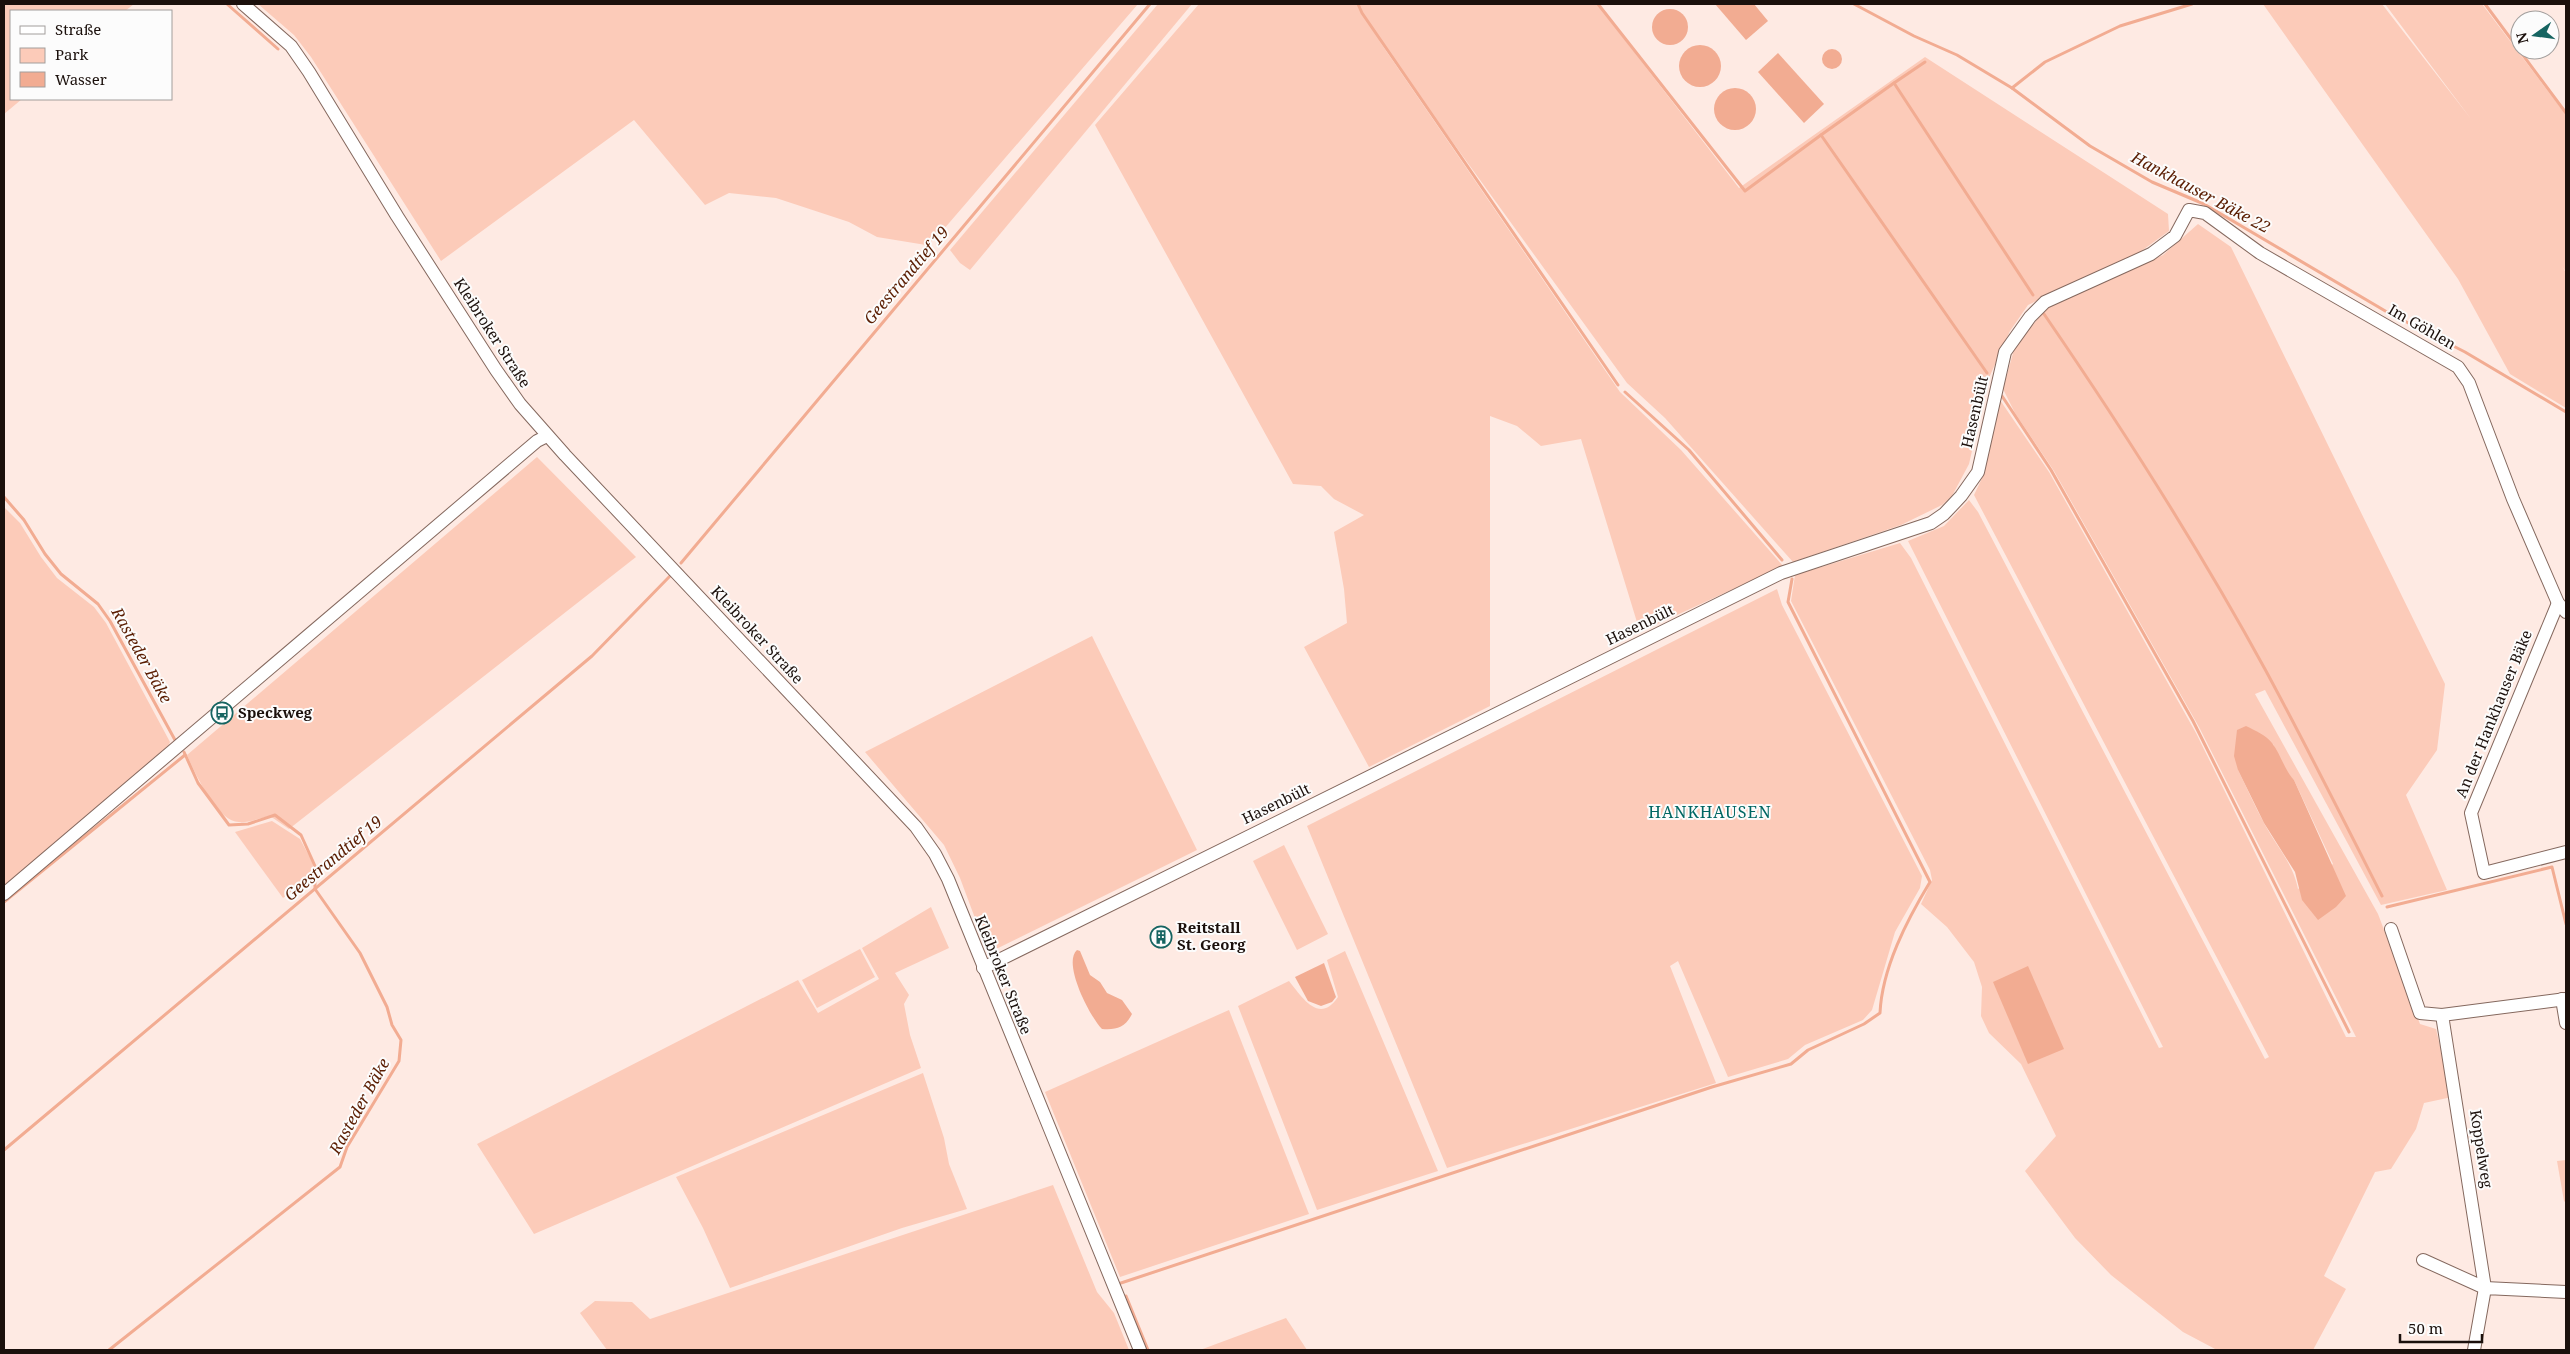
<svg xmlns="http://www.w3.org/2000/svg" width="2570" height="1354" viewBox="0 0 2570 1354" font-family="'Noto Serif',serif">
<rect width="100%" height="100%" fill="#feeae3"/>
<g fill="#fccbb9" fill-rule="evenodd">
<path d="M4,4H134L125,11H11V99H22L4,114Z"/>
<path d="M258,4H1138L937,237L926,245L877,237L849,222L776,198L729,193L705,205L634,120L441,261L311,57L294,35Z"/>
<path d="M1158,4H1192L970,270L960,263L950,250Z"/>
<path d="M1199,4H1597L1739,188L1814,135L1860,199L1814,135L1925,57L2168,214L2169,231L2140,252L2028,305L2010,331L1988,380L1969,464L1952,496L1942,505L1901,525L1793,562L1665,418L1627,383L1378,39L1620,392L1681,450L1783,566L1640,632L1581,439L1541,446L1517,426L1490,416V706L1369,767L1304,647L1347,623L1344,589L1334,532L1364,515L1334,499L1321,486L1293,484L1095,125Z"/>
<path d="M2263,4H2382L2471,119L2385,4H2482L2566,115V272L2562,266L2566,273V408L2510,374L2458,279Z"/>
<path d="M2198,224L2231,247L2445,684L2437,750L2406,795L2447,890L2381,905L2265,690L2255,694L2378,914L2420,1024L2436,1029L2452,1097L2424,1103L2416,1129L2391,1169L2375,1172L2324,1276L2346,1289L2313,1350H2217L2183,1332L2111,1275L2075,1238L2025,1171L2056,1136L2021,1064L1989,1033L1981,1016L1982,987L1974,962L1947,927L1921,904L1932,880L1930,870L1791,601L1795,575L1900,543L1911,558L2159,1048L2163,1047L1908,541L1944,526L1969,500L1978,512L2265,1059L2269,1057L1974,495L1984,474L2000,400L2049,472L2196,733L2346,1037H2356L2199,727L2054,471L2015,413L2003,389L2015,346L2047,308L2163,255ZM2273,744L2285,771L2294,780L2333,864L2298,889C2293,863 2277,847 2265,825C2255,807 2247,788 2238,770Z"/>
<path d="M537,457L636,557L289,829L270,816C260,818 248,823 239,822C217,822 195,773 187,755Z"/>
<path d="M4,507L20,523L41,557L57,578L94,607L106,623L170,742L166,751L4,889Z"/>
<path d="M1777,589L1782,605L1922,876L1920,888L1895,932L1872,1010L1863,1020L1805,1045L1788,1059L1728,1077L1678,961L1670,966L1716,1083L1447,1168L1307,826Z"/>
<path d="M1092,636L1197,850L988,953L960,878L944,845L865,752Z"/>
<path d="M272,821L300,839L314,865L305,882L283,898L235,832Z"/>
<path d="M1284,845L1328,934L1297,950L1253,861Z"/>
<path d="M931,907L949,948L895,973L909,995L904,1004L910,1035L921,1068L534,1234L477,1144L798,980L818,1013L879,979L862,948Z"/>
<path d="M860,949L875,977L817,1008L802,980Z"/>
<path d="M1345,951L1438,1171L1317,1210L1238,1006L1289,981C1302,997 1319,1025 1338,997L1327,960Z"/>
<path d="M1229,1010L1309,1214L1120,1277L1045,1092Z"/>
<path d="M923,1073L944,1138L949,1164L967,1209L902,1228L730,1288L703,1228L676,1177Z"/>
<path d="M2566,1160V1203L2564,1201L2557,1161Z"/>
<path d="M1053,1185L1097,1292L1114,1313L1129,1350H607L580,1313L595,1301L632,1302L650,1319Z"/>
<path d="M1286,1318L1307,1350H1200Z"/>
</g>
<g fill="#f2ac92">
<path d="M1715,4H1754L1768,21L1746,40Z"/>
<circle cx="1670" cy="27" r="18"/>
<circle cx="1700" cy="66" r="21"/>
<circle cx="1832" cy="59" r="10"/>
<path d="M1778,53L1824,104L1804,123L1758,72Z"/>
<circle cx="1735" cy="109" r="21"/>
<path d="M2246,726C2256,731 2266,735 2272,743C2281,755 2284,769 2294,780L2346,896L2336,907L2318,920L2302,900L2295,872L2264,823L2238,770L2234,756L2237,730Z"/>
<path d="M1077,950L1080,951L1090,975L1100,982L1107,993L1122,1000L1132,1014C1125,1028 1116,1030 1102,1029C1090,1017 1062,963 1077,950Z"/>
<path d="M1324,963L1336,997L1332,1002L1321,1006L1308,1001L1295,977Z"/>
<path d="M2028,966L2064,1049L2028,1064L1993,982Z"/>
</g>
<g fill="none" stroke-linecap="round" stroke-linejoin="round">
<g stroke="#f2ac92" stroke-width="3">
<path d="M227,4L278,49"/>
<path d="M1358,4L1362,13L1618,385"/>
<path d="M1598,4L1745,191L1821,135"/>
<path d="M1854,4L1914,36L1957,55L2012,88L2090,146L2152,182L2204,204L2387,312L2465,352L2566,412"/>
<path d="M2485,4L2566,113"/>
<path d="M1925,62L1894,83L2033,295"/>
<path d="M1894,83L1821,135L1987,373"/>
<path d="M2012,88L2045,62L2120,26L2192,4"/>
<path d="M2044,314C2123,429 2199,548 2266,671C2306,745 2344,821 2382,896"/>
<path d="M1625,392L1689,450L1782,560"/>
<path d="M2002,396L2051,470L2193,721L2349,1032"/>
<path d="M4,497L24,520L45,554L61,574L98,604L110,621L175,740"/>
<path d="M681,563L1150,4"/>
<path d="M4,902L185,755"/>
<path d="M2387,907L2552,867L2566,924"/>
<path d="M4,1150L592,656L670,576"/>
<path d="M1121,1283L1712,1087L1791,1064L1808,1050L1864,1024L1880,1013C1882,968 1907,920 1930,882L1788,602L1792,579"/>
<path d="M1126,1296L1148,1350"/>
<path d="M109,1350L340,1167L347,1147L399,1061L401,1040L392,1025L387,1007L360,953L315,889V866L301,835L275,815L248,824L229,825L198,783L184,752"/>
</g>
<g stroke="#84685e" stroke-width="14">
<g id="minor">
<path d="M243,4L291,46L309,72L397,216L496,370L520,404L565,455L916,827L935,854L948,879L1140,1350"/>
<path d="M2558,603L2471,813L2484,873L2566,852"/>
<path d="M4,894L537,441L547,436"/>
<path d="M2391,929L2420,1013L2442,1015"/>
<path d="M983,968L1781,573L1931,523L1944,514L1961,496L1978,472L2005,352L2030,317L2045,302L2151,254L2175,236L2189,210L2205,213L2260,253L2458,367L2469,383L2513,499L2558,603L2566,612"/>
<path d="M2562,999L2566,1023"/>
<path d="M2423,1260L2485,1288L2442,1015L2566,999"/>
<path d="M2474,1350L2485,1288L2566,1292"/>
</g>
</g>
<use href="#minor" stroke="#fff" stroke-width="12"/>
</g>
<defs>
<g id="bus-ring" transform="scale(1.125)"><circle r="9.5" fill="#fcfcfc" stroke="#166461" stroke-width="1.5"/><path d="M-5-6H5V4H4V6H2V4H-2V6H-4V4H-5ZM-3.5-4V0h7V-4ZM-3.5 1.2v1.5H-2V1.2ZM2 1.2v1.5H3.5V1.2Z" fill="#166461"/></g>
<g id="building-ring" transform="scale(1.125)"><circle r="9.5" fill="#fcfcfc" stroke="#166461" stroke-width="1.5"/><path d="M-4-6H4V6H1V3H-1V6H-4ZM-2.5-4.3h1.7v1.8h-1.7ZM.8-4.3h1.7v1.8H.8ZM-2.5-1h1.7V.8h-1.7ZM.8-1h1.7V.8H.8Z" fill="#166461"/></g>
</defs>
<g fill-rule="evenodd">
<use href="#bus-ring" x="222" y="713"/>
<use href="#building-ring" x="1161" y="937"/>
</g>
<g text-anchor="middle" stroke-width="4" stroke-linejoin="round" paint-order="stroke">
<g font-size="15" fill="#1b100c" stroke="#fcfcfc">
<text transform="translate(2422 327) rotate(30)" y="5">Im Göhlen</text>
<text transform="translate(492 333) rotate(57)" y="5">Kleibroker Straße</text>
<text transform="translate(1975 412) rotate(-77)" y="5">Hasenbült</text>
<text transform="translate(1640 625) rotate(-26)" y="5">Hasenbült</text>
<text transform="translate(757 635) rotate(47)" y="5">Kleibroker Straße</text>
<text transform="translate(2494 714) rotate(-68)" y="5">An der Hankhauser Bäke</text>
<text transform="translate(1276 804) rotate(-26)" y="5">Hasenbült</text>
<text transform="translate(1003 975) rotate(68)" y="5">Kleibroker Straße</text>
<text transform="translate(2481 1149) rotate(81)" y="5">Koppelweg</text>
</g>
<g font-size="15" font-weight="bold" fill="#1b100c" stroke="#fcfcfc" text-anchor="start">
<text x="238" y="718">Speckweg</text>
<text x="1177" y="933">Reitstall<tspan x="1177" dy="17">St. Georg</tspan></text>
</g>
<g font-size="16" font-style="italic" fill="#5a1d02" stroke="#fcfcfc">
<text transform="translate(2201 192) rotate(28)" y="6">Hankhauser Bäke 22</text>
<text transform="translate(906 275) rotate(-50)" y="6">Geestrandtief 19</text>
<text transform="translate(142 655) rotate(61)" y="6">Rasteder Bäke</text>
<text transform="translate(333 858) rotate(-40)" y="6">Geestrandtief 19</text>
<text transform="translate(359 1106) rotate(-61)" y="6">Rasteder Bäke</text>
</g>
<g font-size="16" letter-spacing="1" fill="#006662" stroke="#fcfcfc">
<text x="1710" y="818">HANKHAUSEN</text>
</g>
</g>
<rect width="2570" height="1354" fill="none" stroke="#1b100c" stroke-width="10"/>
<rect x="10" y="10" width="162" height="90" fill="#fcfcfc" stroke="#a29e9c"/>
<rect x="20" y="26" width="25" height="8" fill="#ffffff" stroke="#a29e9c"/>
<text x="55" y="35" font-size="15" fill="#1b100c">Straße</text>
<rect x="20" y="48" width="25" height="15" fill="#fccbb9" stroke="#a29e9c"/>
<text x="55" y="60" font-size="15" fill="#1b100c">Park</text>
<rect x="20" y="72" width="25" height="15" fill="#f2ac92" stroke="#a29e9c"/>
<text x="55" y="85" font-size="15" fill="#1b100c">Wasser</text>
<g transform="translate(2535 35) rotate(256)"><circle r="24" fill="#fcfcfc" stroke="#a29e9c"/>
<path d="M0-4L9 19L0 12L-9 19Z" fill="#166461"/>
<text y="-8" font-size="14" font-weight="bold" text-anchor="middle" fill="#1b100c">N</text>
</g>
<path d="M2400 1334v8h82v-8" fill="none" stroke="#1b100c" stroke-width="2.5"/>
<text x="2408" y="1334" font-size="15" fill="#1b100c" stroke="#fcfcfc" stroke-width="4" paint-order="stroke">50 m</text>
</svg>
